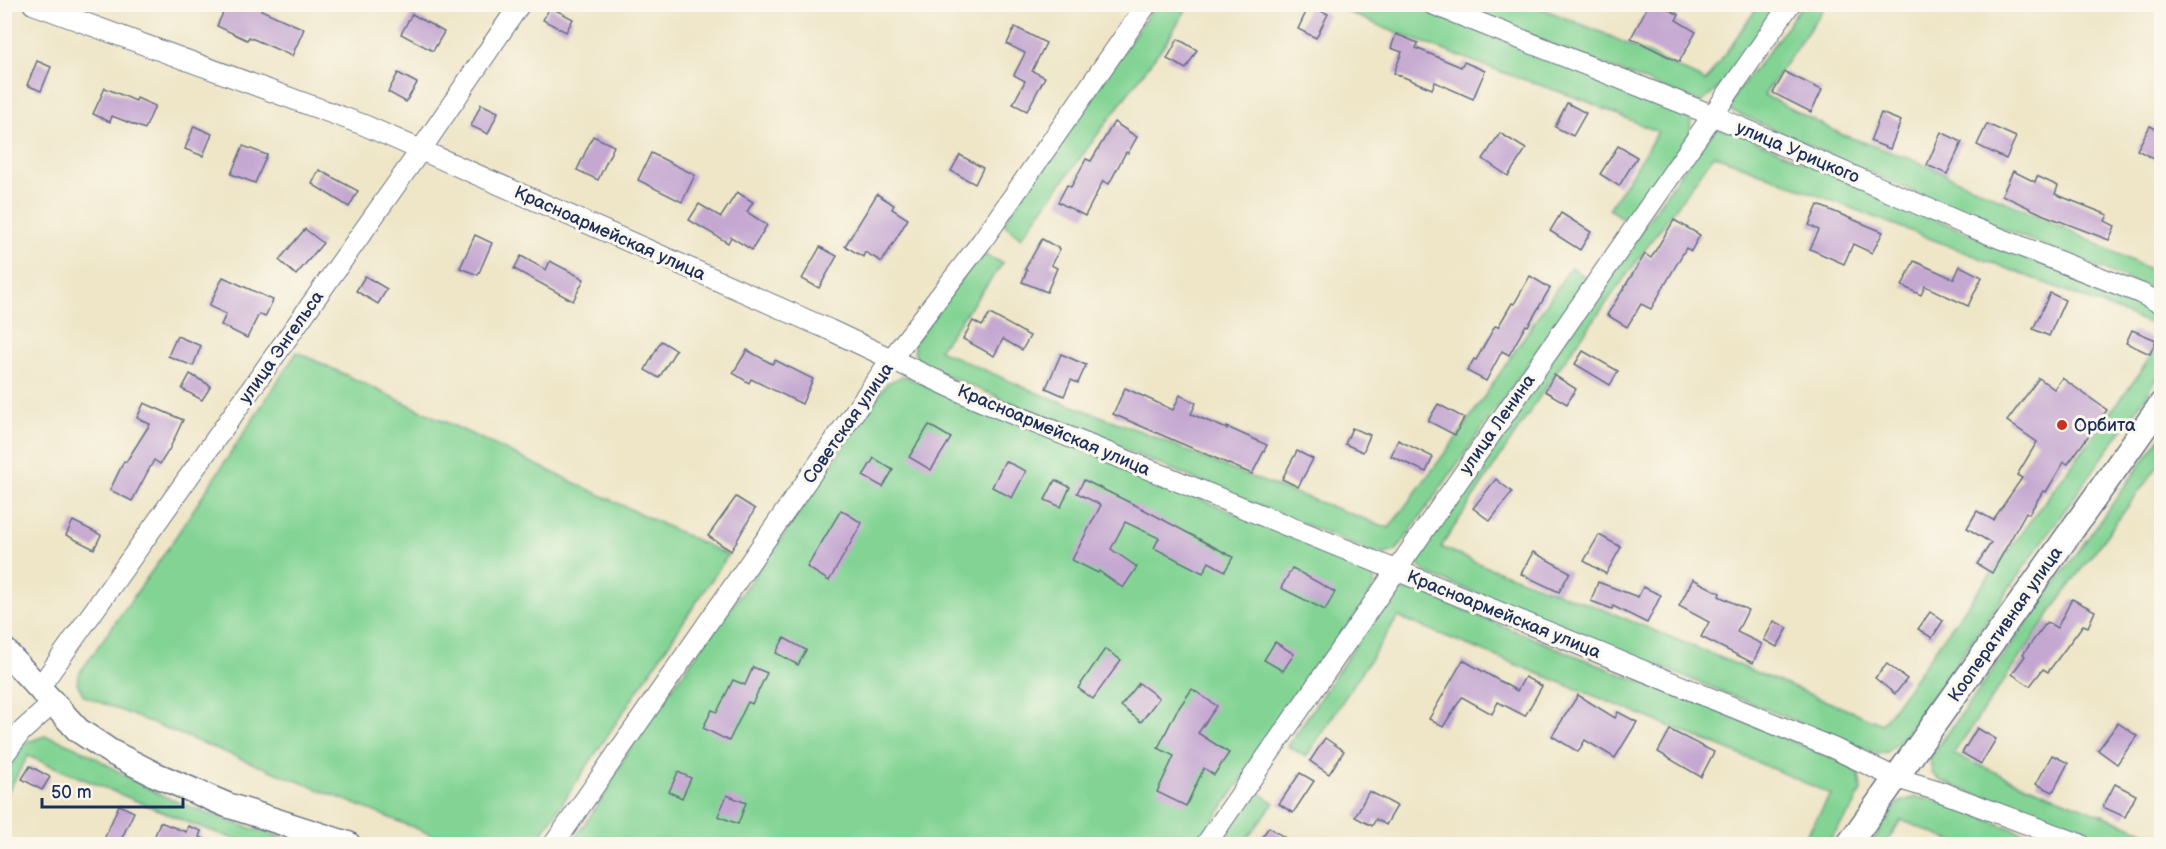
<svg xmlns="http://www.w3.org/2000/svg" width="2166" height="849" viewBox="0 0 2166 849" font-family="'Balsamiq Sans',sans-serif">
<rect width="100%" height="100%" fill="#fbf7ec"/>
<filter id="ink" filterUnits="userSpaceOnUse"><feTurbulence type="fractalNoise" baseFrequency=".0167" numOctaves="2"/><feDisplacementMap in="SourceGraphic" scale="12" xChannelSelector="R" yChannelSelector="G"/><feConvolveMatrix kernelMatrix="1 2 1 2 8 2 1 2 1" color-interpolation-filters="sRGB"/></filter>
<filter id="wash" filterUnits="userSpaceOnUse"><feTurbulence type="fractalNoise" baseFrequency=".008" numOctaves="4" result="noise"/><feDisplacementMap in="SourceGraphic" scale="24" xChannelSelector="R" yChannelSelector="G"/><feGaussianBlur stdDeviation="1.35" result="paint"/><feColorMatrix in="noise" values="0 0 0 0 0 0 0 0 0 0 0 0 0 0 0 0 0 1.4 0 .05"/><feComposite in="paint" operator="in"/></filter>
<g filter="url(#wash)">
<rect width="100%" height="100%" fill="#efe6c8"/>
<g fill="#83d494" stroke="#4f8279" stroke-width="1.5">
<path d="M1155,5H1189L1166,42L1021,238L1003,223Z"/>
<path d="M1332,5H1412L1621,87L1691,117L1690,134L1626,221L1609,209L1658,132L1586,101L1499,71L1387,29Z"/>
<path d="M1451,5H1533L1603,33L1706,81L1759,5H1780C1758,37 1733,79 1701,103Z"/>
<path d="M1802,5H1826L1764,95L1843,135L1916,161L2062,227L2161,275V293L1932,200L1730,110V103L1741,86L1768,53Z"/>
<path d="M1716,129L1732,130L1873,193L2161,314V328L1714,155L1554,375L1441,547L1487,567L1602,609L1882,724L1950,629L2140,373L2161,339V372L2144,399L1901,740L1887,752L1878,754L1425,573L1418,564L1419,547L1690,160Z"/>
<path d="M980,253L1003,263L939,350L1035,392L1143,432L1235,471L1389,528L1462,430L1571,267L1588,279L1396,551L1384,554L1368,551L926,367L915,357L914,344Z"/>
<path d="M297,352L728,555L535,844H455L84,696L77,683L80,672L169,547Z"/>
<path d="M904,376L1369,569L1375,580L1373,590L1197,844H571L603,797L634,740L781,539L887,383Z"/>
<path d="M2161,436V462L2074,579L1953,754L2028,786L2161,838V844H2102L1941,781L1932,773L1930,758Z"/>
<path d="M1401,590H1415L1618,673L1721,711L1846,764L1859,775L1861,790L1853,808L1826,844H1801L1831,794L1731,751L1398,617L1306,757L1288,746L1387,598Z"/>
<path d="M45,736C86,746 120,776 159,794C205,814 254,829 302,844H248L192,824L28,756L5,797C5,760 5,748 45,736Z"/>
<path d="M1256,790L1274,803L1243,844H1218Z"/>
<path d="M1915,797L1939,801L2052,844H1959L1901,820L1885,844H1870L1898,803Z"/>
</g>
<g id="blocks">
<g fill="#c5a8d1">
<path d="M227,4H264L261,10L304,29L292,56L249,37L247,40L217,26Z"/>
<path d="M1649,4H1659L1679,15L1676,20L1696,32L1679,62L1631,38Z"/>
<path d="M1309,6L1328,14L1316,38L1298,29Z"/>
<path d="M550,7L573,19L566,32L543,20Z"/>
<path d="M412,14L444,32L433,51L401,34Z"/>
<path d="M1015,27L1046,43L1032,71L1045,77L1027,111L1013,104L1025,81L1014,75L1025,53L1007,44Z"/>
<path d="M1396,34L1418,43L1416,48L1461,67L1464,62L1485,71L1473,99L1435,82L1432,89L1394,73L1402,52L1391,48Z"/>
<path d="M1178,39L1197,50L1186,69L1167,59Z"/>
<path d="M37,61L51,67L41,91L27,85Z"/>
<path d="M1785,72L1822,90L1811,112L1773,93Z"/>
<path d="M398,73L417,83L406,102L388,92Z"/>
<path d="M105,88L136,101L137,98L155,106L145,129L112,116L110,122L93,114Z"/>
<path d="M1567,103L1586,113L1573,136L1555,127Z"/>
<path d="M481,104L498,112L488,134L471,126Z"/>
<path d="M1881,113L1901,121L1890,149L1870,141Z"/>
<path d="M1114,122L1137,137L1128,153L1126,152L1109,184L1103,181L1085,216L1058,202L1067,185L1071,187L1086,159L1091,161Z"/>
<path d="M1987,124L2016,137L2006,159L1977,145Z"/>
<path d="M194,126L212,134L203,156L185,149Z"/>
<path d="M2150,126L2162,132V163L2137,150Z"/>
<path d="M1941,132L1962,142L1947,174L1927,165Z"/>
<path d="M1500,133L1526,149L1508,176L1483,159Z"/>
<path d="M593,136L614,146L598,180L577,170Z"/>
<path d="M243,146L267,155L255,183L231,174Z"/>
<path d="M1618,146L1637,157L1619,186L1600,174Z"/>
<path d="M651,153L695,175L682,202L638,180Z"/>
<path d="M960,155L983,168L975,184L951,171Z"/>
<path d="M319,170L358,191L349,207L312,184Z"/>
<path d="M2013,171L2035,182L2037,176L2058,186L2055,194L2108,215L2105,221L2115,226L2109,240L2044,215L2002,195Z"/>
<path d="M737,192L753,202L747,212L767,225L752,250L731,237L728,243L689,220L699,204L721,217Z"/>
<path d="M877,194L894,205L892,209L908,219L882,262L865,252L863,257L845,246Z"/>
<path d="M1818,205L1883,232L1872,253L1853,244L1844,264L1810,249L1819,230L1809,225Z"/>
<path d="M1561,213L1591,232L1580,250L1550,231Z"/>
<path d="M1674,220L1700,235L1691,251L1686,248L1651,309L1641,304L1627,327L1607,315L1645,254L1651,258Z"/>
<path d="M305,229L323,243L296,275L279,260Z"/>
<path d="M475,235L492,243L478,275L460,268Z"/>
<path d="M1042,239L1060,249L1051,265L1057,268L1047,292L1022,282L1027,270L1025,269Z"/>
<path d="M820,247L837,256L819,288L802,279Z"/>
<path d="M521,256L546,270L550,261L584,279L573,301L514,269Z"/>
<path d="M1914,261L1954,279L1960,266L1982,277L1968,306L1925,286L1921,295L1902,286Z"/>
<path d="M365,276L387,289L378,304L356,291Z"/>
<path d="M1530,276L1550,288L1528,326L1526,325L1509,355L1502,351L1486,381L1467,371L1474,359L1476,360L1495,326L1498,327L1512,303L1514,304Z"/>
<path d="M223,277L273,300L265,317L259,314L247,338L221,325L226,314L209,306Z"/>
<path d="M2050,293L2065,300L2049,336L2033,329Z"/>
<path d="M990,314L1030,336L1022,350L1003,339L994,356L963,339L973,321L982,326Z"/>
<path d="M2132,330L2156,340L2150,354L2126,343Z"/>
<path d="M177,336L201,346L193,366L168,356Z"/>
<path d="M661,341L676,350L659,378L645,370Z"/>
<path d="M747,350L772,364L775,360L813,379L802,404L751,379L749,383L733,373Z"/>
<path d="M1583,351L1618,371L1610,385L1575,364Z"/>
<path d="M1061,354L1086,365L1078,383L1071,380L1064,396L1046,388Z"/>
<path d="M190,374L211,386L202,400L182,389Z"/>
<path d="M1554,375L1576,389L1567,404L1545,391Z"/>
<path d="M2039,378L2054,389L2062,378L2107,410L2068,464L2064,462L2046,492L2043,491L2029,514L2026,512L1992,573L1977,564L1991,543L1967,528L1977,511L1993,520L2022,478L2017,475L2037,442L2007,421Z"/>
<path d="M1125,388L1173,410L1180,395L1196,403L1191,414L1227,429V427L1267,445L1252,474L1113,414Z"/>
<path d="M144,403L183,420L169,450L160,464L154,460L132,501L110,490L124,461L126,462L150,424L137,418Z"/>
<path d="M1438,404L1464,418L1455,435L1428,421Z"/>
<path d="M929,425L951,438L931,470L909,457Z"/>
<path d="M1352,428L1370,435L1363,452L1345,444Z"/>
<path d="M1398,440L1433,457L1426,472L1391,456Z"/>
<path d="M1297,451L1313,459L1298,487L1282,479Z"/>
<path d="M874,458L893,470L883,487L863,476Z"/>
<path d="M1005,461L1026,471L1012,498L992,487Z"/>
<path d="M1496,479L1512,492L1490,521L1473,508Z"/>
<path d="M1055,480L1070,487L1061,507L1045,500Z"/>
<path d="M1084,480L1143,509L1233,557L1225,571L1209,562L1203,573L1154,548L1159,538L1125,522L1111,549L1137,567L1123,588L1099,571L1098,573L1072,560L1101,505L1077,493Z"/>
<path d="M736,497L755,509L731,551L708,536Z"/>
<path d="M841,510L862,523L829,581L807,567Z"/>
<path d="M73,521L101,535L94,549L66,535Z"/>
<path d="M1599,535L1621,547L1606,574L1584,561Z"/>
<path d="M1533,552L1570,572L1559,592L1521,574Z"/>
<path d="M1292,568L1335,592L1325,610L1281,588Z"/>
<path d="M1693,579L1720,593L1719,596L1748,610L1737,632L1762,644L1753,663L1701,637L1709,622L1679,606Z"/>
<path d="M1598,582L1638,597L1643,587L1661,595L1647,623L1613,606L1612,609L1591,601Z"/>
<path d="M2072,599L2095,611L2088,627L2083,625L2048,672L2043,669L2030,686L2012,674L2025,656L2023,654L2047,622L2057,628Z"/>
<path d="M1930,612L1943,621L1932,638L1918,629Z"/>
<path d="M1774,621L1788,628L1777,647L1764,640Z"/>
<path d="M784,638L806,650L798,665L776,653Z"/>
<path d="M1275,642L1294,654L1283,671L1264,660Z"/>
<path d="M1105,649L1121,660L1093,699L1078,688Z"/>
<path d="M1463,660L1517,691L1525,677L1542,686L1525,716L1498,702L1492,714L1462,697L1443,727L1429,719Z"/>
<path d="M1887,664L1907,679L1895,694L1875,678Z"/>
<path d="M753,667L767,673L752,704L748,702L729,741L703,728L712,710L717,712L733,680L745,685Z"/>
<path d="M1139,683L1159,698L1141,722L1121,706Z"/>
<path d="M1192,689L1217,706L1198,733L1229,753L1214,775L1204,768L1186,806L1157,792L1174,756L1158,748L1176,712Z"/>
<path d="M1578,695L1615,718L1618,712L1637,722L1615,758L1585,740L1578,752L1552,736Z"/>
<path d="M2118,723L2137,736L2117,764L2098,750Z"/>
<path d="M1977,728L1996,739L1981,764L1962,753Z"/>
<path d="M1670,730L1714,752L1701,777L1658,752Z"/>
<path d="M1325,738L1344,751L1329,774L1310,761Z"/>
<path d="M2052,755L2068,763L2053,792L2036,784Z"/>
<path d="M30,766L50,777L42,790L22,779Z"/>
<path d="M678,772L691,778L682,798L669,792Z"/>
<path d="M1300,773L1314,781L1293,813L1279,804Z"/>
<path d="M2115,784L2136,795L2125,817L2103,807Z"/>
<path d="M1369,791L1397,806L1386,825L1376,819L1372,826L1355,817Z"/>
<path d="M727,795L746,803L738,824L718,816Z"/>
<path d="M119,805L134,812L119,844H102Z"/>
<path d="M160,822L186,832L188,826L201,831L199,837L216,843V844H152Z"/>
<path d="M1269,827L1294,844H1257Z"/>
</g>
</g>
</g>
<g filter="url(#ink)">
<use href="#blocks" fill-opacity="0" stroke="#656f83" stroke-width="1.5"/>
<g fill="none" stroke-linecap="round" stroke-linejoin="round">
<g stroke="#656f83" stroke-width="22">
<g id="minor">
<path d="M33,4L364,125L830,330L976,399L1833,748L1896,778L1936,790L2080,844"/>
<path d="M1432,4L1712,115L1971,227L2140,293L2162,304"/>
<path d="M39,688L420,151L520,4"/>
<path d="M4,755L21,732L53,703"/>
<path d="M554,844L892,358L982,241L1147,4"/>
<path d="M1206,844L1790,4"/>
</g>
</g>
<g stroke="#656f83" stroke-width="27">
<g id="tertiary">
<path d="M4,650L78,730L111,752L154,774L227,805L348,844"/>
<path d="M1849,844L2162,403"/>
</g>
</g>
<use href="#minor" stroke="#fff" stroke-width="20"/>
<use href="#tertiary" stroke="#fff" stroke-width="24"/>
</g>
</g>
<circle fill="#c8321e" stroke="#fbf7ec" stroke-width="2" cx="2062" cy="425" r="6"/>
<g text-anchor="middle" stroke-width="6" stroke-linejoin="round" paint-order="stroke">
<g font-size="18" fill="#1b2f5e" stroke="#fbf7ec">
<text transform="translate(1798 152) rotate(23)" y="6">улица Урицкого</text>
<text transform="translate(610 233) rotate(24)" y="6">Красноармейская улица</text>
<text transform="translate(281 347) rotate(-55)" y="6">улица Энгельса</text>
<text transform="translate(848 423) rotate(-55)" y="6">Советская улица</text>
<text transform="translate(1497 424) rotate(-55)" y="6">улица Ленина</text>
<text transform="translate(1054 430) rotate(23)" y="6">Красноармейская улица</text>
<text transform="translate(1504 614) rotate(22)" y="6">Красноармейская улица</text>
<text transform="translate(2005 624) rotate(-55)" y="6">Кооперативная улица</text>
</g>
<g font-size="18" fill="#1b2f5e" stroke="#fbf7ec" text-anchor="start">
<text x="2074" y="431">Орбита</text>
</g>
</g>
<rect width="2166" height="849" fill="none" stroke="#fbf7ec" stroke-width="24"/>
<path d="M42 798v9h141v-9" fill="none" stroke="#1b2f5e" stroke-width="3"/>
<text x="51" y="798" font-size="18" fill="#1b2f5e" stroke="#fbf7ec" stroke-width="4.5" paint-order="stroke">50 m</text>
</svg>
